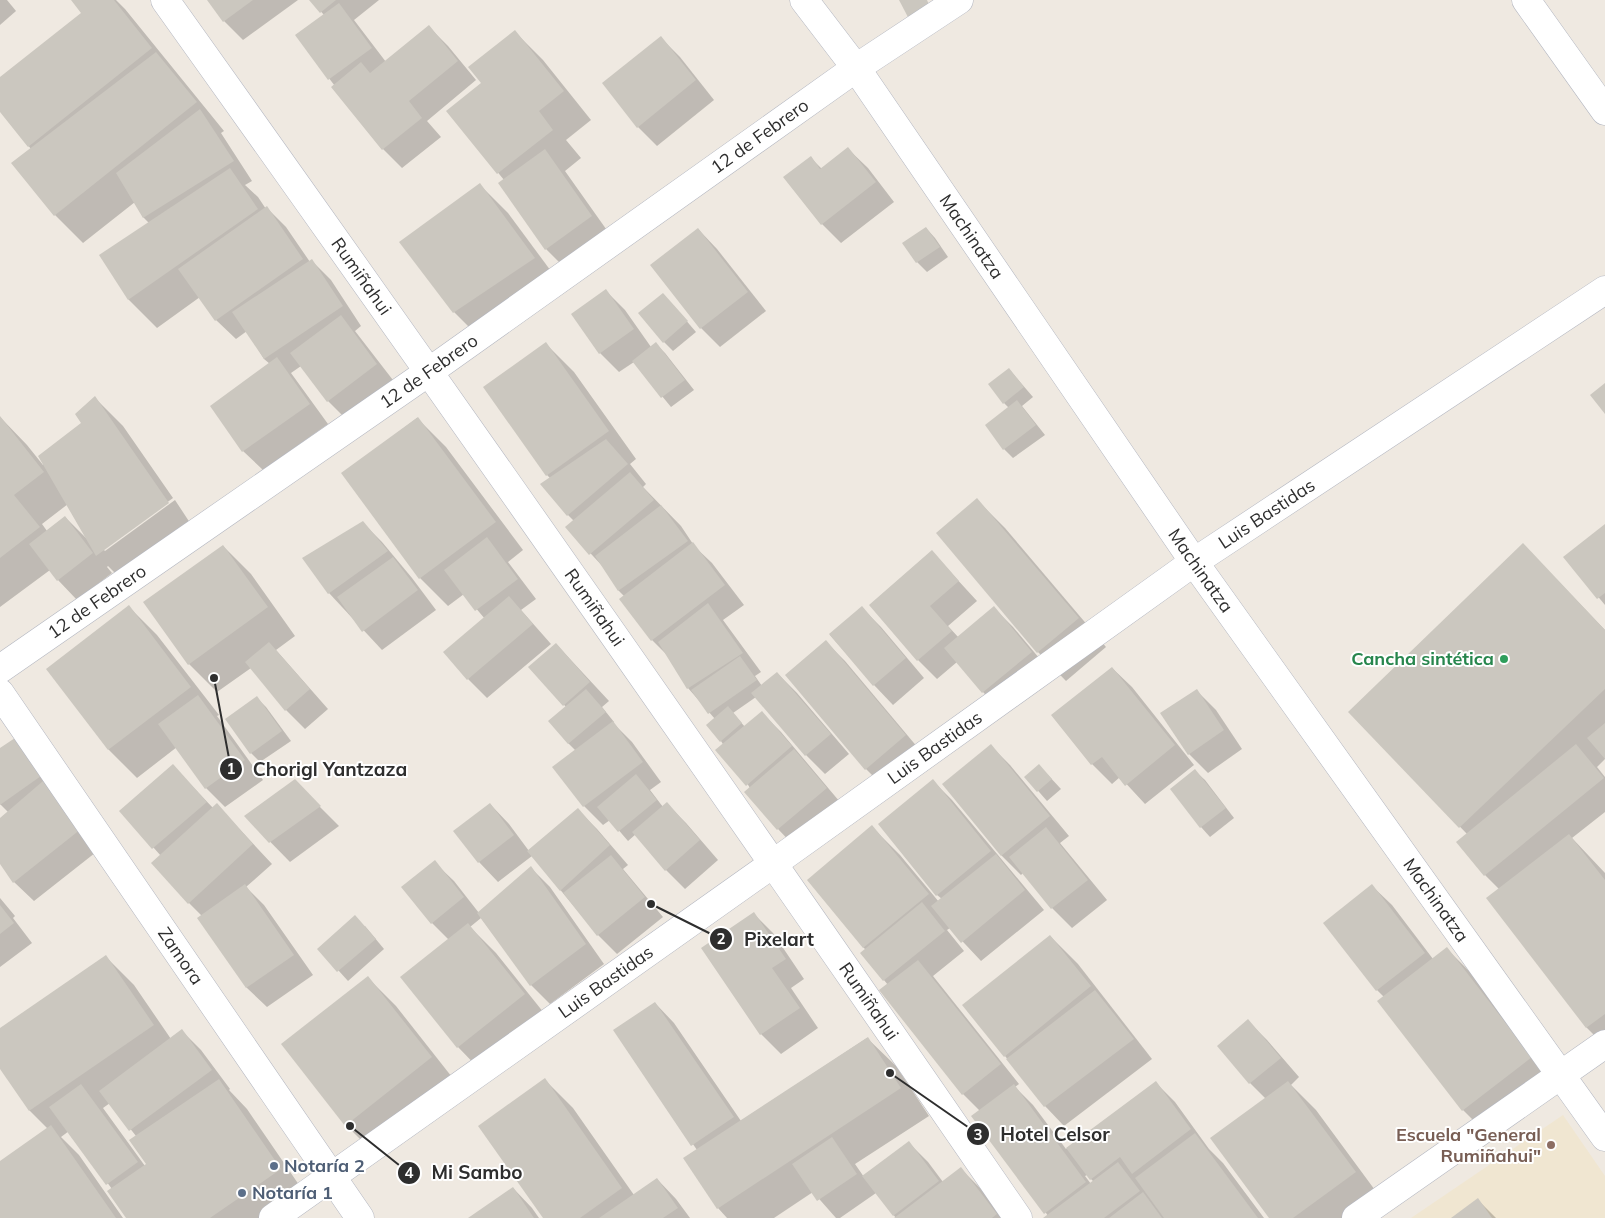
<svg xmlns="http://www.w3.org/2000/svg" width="1605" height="1218" viewBox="0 0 1605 1218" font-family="Mulish,sans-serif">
<rect width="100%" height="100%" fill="#efe9e1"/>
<path fill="#f0e6d1" d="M1563,1115L1605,1176V1218H1411Z"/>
<g fill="#0003" fill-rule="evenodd">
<path d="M0,0H7L16,11L0,25Z"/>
<path d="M72,0H116L125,9L224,131L221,133L252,181L245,185L258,197L266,209L267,208L286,227L310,262L312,261L331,280L361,326L355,331L396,384L347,420L328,401L301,366L291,373L328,424L263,470L243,451L212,406L270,364L264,359L247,331L236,339L216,320L200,297L157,328L129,300L101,256L149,223L144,218L135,202L83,243L55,215L31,149L0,110V78L83,13Z"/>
<path d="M208,0H298L243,40L224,21Z"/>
<path d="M311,0H379L354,20L386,62L429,27L448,46L476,80L427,121L441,137L402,168L383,149L296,35L324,15Z"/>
<path d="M515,32L543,60L591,120L566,140L581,158L565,171L611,236L565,268L546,249L504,180L448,111L482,83Z"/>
<path d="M661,38L680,57L714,100L657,146L638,127Z"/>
<path d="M848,149L868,168L894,202L841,243L822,224L785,178L811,158L822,169Z"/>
<path d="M480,185L508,213L562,286L482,340L454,312Z"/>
<path d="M926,228L935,238L948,257L927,272L917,262L904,243Z"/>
<path d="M698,229L717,249L766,311L720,347L701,328Z"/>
<path d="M606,291L625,310L651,347L656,344L665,353L694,390L671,407L634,362L619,372L600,353Z"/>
<path d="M672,304L696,332L673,351L664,342Z"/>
<path d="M546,344L574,372L636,459L630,464L646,484L643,487L681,526L695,547L712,563L744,605L723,620L761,672L755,676L762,686L777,673L797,693L849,754L825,774L806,755L756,697L733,713L745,727L762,713L781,732L845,808L797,849L778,829L746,792L750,788L721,741L715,719L688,688L668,656L652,640L621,599L624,596L619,591L606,570L567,528L574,521L568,515L550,478L547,475Z"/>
<path d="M1009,369L1033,397L1022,406L1045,435L1013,458L1004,449L1009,408L1004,403Z"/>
<path d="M95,398L123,426L173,498L103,549L105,551L175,500L196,532L125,583L108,566L107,567L112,573L77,600L58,580L50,570L0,607V417L27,445L43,465L82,423ZM68,504L88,540L65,517L47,531L42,524Z"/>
<path d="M417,418L446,447L523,550L508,562L536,599L521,610L551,644L487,698L468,679L485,619L464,594L448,606L420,578L343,474Z"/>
<path d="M977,500L1005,528L1106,647L1066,681L1038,652L937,533Z"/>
<path d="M363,523L382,542L412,578L436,610L382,650L329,593Z"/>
<path d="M1605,526V605L1565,557Z"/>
<path d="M223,546L251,574L295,636L276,650L328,709L305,729L286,710L251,668L217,692L189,664Z"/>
<path d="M932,552L977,601L948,626L959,638L994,608L1013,627L1050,671L1002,712L983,692L957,662L937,679L918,660L871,606Z"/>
<path d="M1558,581L1605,630V759L1597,767L1605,777V812L1572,838L1605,873V1046L1587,1028L1488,898L1499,889L1485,875L1458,842L1467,834L1349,712Z"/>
<path d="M129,607L157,635L219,715L217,716L263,780L225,807L206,788L177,747L137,778L109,750L48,669Z"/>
<path d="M862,608L881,627L924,678L893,705L874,685L830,635Z"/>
<path d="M826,642L845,661L924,755L885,788L866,769Z"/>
<path d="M556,644L609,701L602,707L614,722L613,723L632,742L661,782L650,790L663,807L667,804L686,823L718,860L685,889L666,870L636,834L628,841L610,820L603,825L584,806L576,751L568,743L566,707L530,667Z"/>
<path d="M1112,668L1132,687L1194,765L1145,804L1120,777L1112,784L1092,764L1053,715Z"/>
<path d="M1197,691L1216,710L1242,749L1208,773L1189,754Z"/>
<path d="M257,698L266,707L291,741L260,762L251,753Z"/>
<path d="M15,740L100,849L34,901L14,882L1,863L0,864V819L8,812L0,804V750Z"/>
<path d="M991,746L1010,765L1069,836L1060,843L1107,900L1072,928L1052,908L1023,873L1021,875L1002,856L944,785Z"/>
<path d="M173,766L213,808L217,805L272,864L246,887L264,905L313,975L267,1007L247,988L199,918L202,916L189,903L161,856L121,811Z"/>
<path d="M1195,771L1205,780L1234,818L1210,837L1201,827L1172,789Z"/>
<path d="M1048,775L1061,789L1047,801L1026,777Z"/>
<path d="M294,781L339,826L290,862L245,816Z"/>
<path d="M933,781L952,800L1044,910L981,961L950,928L947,930L964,951L933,976L1019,1084L1015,1087L1033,1105L1066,1149L1156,1083L1175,1102L1209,1149L1223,1163L1264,1218H1046L1048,1216L980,1111L963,1094L888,985L862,953L866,950L863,947L872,827L900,855L939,902L942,899L937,895ZM1087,1175L1094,1182L1091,1184L1085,1176Z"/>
<path d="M490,804L509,824L529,851L578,810L597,829L628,865L623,869L663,917L617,954L598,935L532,856L498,882L479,862L455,832Z"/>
<path d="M434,862L454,881L479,913L531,868L550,887L604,964L550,1004L531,985L481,918L470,927L496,953L552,1023L486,1076L458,1047L402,978L449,940L432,923Z"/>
<path d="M1372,886L1392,905L1433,959L1447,949L1475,977L1559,1085L1491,1138L1463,1110L1384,997L1377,990Z"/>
<path d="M0,898L15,916L13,918L32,943L0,967Z"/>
<path d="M754,914L773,933L804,979L791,988L818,1028L781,1054L761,1034L703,949Z"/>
<path d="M365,926L384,949L348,981L319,949Z"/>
<path d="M1050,936L1078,964L1152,1059L1064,1126L1045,1106L1005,1056Z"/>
<path d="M106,957L134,985L171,1039L182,1031L201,1050L230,1089L229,1090L247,1109L308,1198L279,1218H127L112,1189L69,1131L61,1137L79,1155L123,1218H0V1162L48,1129L30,1111L0,1067V1030ZM110,1103L136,1136L147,1164L145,1166L103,1108Z"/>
<path d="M368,978L396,1006L459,1086L374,1153L346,1125Z"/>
<path d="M655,1003L674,1023L741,1121L867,1038L896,1066L929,1116L855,1164L864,1177L909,1143L928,1162L943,1182L961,1169L980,1188L1003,1218H896L876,1193L840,1218H836L813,1192L774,1218H727L718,1208L697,1150L615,1030Z"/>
<path d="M1248,1021L1267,1040L1299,1077L1291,1085L1316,1110L1383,1201L1359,1218H1271L1266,1099L1250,1083L1218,1046Z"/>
<path d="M545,1080L573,1108L634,1195L657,1179L676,1199L690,1218H545Z"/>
<path d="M513,1188L532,1208L539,1218H470Z"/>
<path d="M1478,1200L1496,1218H1453Z"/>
</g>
<g fill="#cbc7bf">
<path d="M71,0H114L152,48L28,147L0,112V77L81,13Z"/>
<path d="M207,0H253L223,22Z"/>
<path d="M309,0H336L320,13Z"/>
<path d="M899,0H927L931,9L910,21Z"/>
<path d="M339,3L372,48L328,80L295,35Z"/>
<path d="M429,25L458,61L409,101L422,118L382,150L331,87L361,62L370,73Z"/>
<path d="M515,30L564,91L539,111L553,130L497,174L446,111L481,83L468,67Z"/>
<path d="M661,36L696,80L637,128L602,83Z"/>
<path d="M156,52L197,102L54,216L11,163Z"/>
<path d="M200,109L234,161L143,218L116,173Z"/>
<path d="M848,147L876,182L821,225L783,177L811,156L820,169Z"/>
<path d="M545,149L592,216L545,250L498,183Z"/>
<path d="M230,168L258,209L128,300L99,255Z"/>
<path d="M480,183L535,258L453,313L399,242Z"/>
<path d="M267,206L303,259L215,321L178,269Z"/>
<path d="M926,227L940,247L916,263L902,243Z"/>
<path d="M698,228L748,292L700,329L650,265Z"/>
<path d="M312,259L343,306L264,359L232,312Z"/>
<path d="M606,289L634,329L599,354L571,314Z"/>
<path d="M663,293L688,321L663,343L638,313Z"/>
<path d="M341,315L377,364L327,402L290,353Z"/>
<path d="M546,342L609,431L546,476L483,387Z"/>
<path d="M656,342L685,380L661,398L632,361Z"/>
<path d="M277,357L310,404L242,452L210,406Z"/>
<path d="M1009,368L1024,387L1003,404L988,384Z"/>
<path d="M1605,383V414L1590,395Z"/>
<path d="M95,396L169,503L96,556L38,456L81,423L75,414Z"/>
<path d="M1017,400L1036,425L1003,450L985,425Z"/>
<path d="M0,416L44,472L14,495L40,527L0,558Z"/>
<path d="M418,417L496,522L419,579L341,473Z"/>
<path d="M606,439L628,464L567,516L540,484Z"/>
<path d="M630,472L654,500L589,555L565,527Z"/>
<path d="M977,498L1079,618L1037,653L936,533Z"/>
<path d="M661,505L688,541L618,591L595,556Z"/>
<path d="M65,516L93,553L57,581L29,544Z"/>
<path d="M363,521L388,551L328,594L302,558Z"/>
<path d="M1605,524V593L1597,599L1563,557Z"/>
<path d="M487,537L518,579L475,611L444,570Z"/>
<path d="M693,542L725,585L651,641L619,599Z"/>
<path d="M1523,543L1605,630V689L1459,828L1348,712Z"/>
<path d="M223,545L268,607L188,665L143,602Z"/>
<path d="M932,550L959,581L930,606L952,631L917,661L869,605Z"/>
<path d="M393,557L418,590L362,632L337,597Z"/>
<path d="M509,596L533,624L467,680L443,652Z"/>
<path d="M708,603L743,653L687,689L658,642Z"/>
<path d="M129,605L191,687L108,750L46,669Z"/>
<path d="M862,606L906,658L873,686L829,634Z"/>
<path d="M994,606L1032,652L982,693L944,648Z"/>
<path d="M826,640L906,735L865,770L785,675Z"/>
<path d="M269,642L310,689L285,711L245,662Z"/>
<path d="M556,643L590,682L563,706L528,667Z"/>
<path d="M740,656L757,680L708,714L691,690Z"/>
<path d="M1112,667L1175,745L1125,786L1102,757L1091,765L1051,715Z"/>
<path d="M777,672L831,734L805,756L751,693Z"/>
<path d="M586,689L606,712L568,744L548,721Z"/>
<path d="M1197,689L1224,730L1188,755L1160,713Z"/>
<path d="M198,695L245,760L205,789L158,724Z"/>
<path d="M257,696L282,731L250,754L225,719Z"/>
<path d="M728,706L742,723L720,742L706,725Z"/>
<path d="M762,711L792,746L746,786L715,750Z"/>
<path d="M613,721L643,762L583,807L552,767Z"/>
<path d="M1605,723V759L1587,738Z"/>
<path d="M15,738L41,776L0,805V748Z"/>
<path d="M991,744L1050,816L1001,856L942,784Z"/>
<path d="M1576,744L1604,778L1484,876L1456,842Z"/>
<path d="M794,749L827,788L777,830L744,792Z"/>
<path d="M173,764L207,802L152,849L119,811Z"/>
<path d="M1039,764L1052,779L1037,792L1024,777Z"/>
<path d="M1195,769L1226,808L1200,828L1170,789Z"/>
<path d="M636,774L657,800L618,832L597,807Z"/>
<path d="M295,779L321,806L269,843L244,816Z"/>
<path d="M933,779L991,851L936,896L878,824Z"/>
<path d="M43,781L81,829L13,883L0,864V818Z"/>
<path d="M667,802L700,840L665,871L632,832Z"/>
<path d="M217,803L253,844L188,904L151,863Z"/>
<path d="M490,803L514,835L478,863L453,831Z"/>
<path d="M578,808L610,845L560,891L527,851Z"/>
<path d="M872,825L929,894L863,948L807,880Z"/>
<path d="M1046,827L1088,880L1051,909L1009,857Z"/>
<path d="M1569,834L1605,880V1014L1586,1028L1486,898Z"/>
<path d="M996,854L1025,890L961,943L931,906Z"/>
<path d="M611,855L645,897L597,936L563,893Z"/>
<path d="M435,860L464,897L431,924L401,887Z"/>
<path d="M531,866L586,944L530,986L477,913Z"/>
<path d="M245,884L294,955L246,988L197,918Z"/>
<path d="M1372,884L1425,953L1376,991L1323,923Z"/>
<path d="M922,902L945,931L883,981L860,953Z"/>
<path d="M0,905L14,923L0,934Z"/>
<path d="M754,912L786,959L772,968L800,1008L760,1035L701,948Z"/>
<path d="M355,915L376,939L337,972L317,949Z"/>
<path d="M468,923L525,994L457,1048L400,977Z"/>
<path d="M1050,935L1091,986L1004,1057L962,1005Z"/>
<path d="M1447,947L1532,1057L1462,1111L1377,1001Z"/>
<path d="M106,955L154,1025L29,1111L0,1069V1028Z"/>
<path d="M918,960L1001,1064L962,1095L879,990Z"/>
<path d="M368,976L432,1057L345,1126L281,1044Z"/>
<path d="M1095,990L1134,1039L1044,1107L1006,1059Z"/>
<path d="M655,1002L734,1117L691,1146L613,1030Z"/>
<path d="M1248,1019L1281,1058L1249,1084L1217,1046Z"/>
<path d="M182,1029L212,1070L129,1131L99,1091Z"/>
<path d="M868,1037L901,1088L717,1209L683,1158Z"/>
<path d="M545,1078L622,1188L580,1218H543L478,1126Z"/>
<path d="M219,1079L281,1169L210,1218H126L107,1191L146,1164L129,1140Z"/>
<path d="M1156,1081L1191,1129L1132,1174L1120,1157L1090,1180L1066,1148Z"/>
<path d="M1288,1081L1356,1172L1293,1218H1269L1210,1138Z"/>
<path d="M81,1084L138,1162L106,1185L49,1107Z"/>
<path d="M1014,1084L1086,1182L1044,1214L971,1116Z"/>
<path d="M51,1125L116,1218H0V1161Z"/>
<path d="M1195,1133L1258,1218H1164L1135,1178Z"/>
<path d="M832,1137L857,1174L817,1201L792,1164Z"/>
<path d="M909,1141L939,1181L893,1216L862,1176Z"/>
<path d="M1118,1162L1140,1191L1104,1218H1043Z"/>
<path d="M961,1167L997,1214L992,1218H894Z"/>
<path d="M657,1178L678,1208L663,1218H599Z"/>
<path d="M513,1187L534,1218H468Z"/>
<path d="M1143,1192L1162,1218H1109Z"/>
<path d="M1478,1198L1492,1218H1451Z"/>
</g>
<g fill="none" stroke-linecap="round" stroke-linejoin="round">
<g stroke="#b4b7c1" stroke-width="29">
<g id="minor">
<path id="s1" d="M165,0C453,404 737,809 1018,1218"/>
<path id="s2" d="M804,0L856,68L1194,562L1605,1137"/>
<path d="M1526,0L1605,111"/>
<path id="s3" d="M0,669L430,371L856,68L959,0"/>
<path id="s4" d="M0,693L360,1218"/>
<path id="s5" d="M273,1218L774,863L1194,562L1605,290"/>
<path d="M1356,1218L1605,1044"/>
</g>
</g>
<use href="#minor" stroke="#fff" stroke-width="28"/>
</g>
<circle fill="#2e9e5b" stroke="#fff" stroke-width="2" cx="1504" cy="659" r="5"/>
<circle fill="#8d6e63" stroke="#fff" stroke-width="2" cx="1551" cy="1145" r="5"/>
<g fill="#5c6f8a" stroke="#fff" stroke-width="2">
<circle cx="274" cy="1166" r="5"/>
<circle cx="242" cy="1193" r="5"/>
</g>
<g text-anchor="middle" stroke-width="4" stroke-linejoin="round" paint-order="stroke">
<g font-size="18" fill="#2e2e2e" stroke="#fff">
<text dy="6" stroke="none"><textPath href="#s3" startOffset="928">12 de Febrero</textPath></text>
<text dy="6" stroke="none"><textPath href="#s2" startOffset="290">Machinatza</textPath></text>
<text dy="6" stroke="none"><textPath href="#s1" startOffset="339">Rumiñahui</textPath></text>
<text dy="6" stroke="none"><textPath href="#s3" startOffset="522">12 de Febrero</textPath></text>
<text dy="6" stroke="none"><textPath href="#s5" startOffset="1218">Luis Bastidas</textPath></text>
<text dy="6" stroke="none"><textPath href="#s2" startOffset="695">Machinatza</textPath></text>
<text dy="6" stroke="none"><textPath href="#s3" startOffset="118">12 de Febrero</textPath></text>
<text dy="6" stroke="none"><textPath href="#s1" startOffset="744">Rumiñahui</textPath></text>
<text dy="6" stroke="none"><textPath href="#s5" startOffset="812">Luis Bastidas</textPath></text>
<text dy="6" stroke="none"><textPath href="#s2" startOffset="1100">Machinatza</textPath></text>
<text dy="6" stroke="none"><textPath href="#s4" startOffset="319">Zamora</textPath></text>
<text dy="6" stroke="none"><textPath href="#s5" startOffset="408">Luis Bastidas</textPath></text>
<text dy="6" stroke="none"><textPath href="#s1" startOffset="1224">Rumiñahui</textPath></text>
</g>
<g font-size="18" font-weight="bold" fill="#27864d" stroke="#fff" text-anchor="end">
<text x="1494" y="665">Cancha sintética</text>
</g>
<g font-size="18" font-weight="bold" fill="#785e54" stroke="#fff" text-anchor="end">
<text x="1541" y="1141">Escuela "General<tspan x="1541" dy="21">Rumiñahui"</tspan></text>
</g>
<g font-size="18" font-weight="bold" fill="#4e5e75" stroke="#fff" text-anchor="start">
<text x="284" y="1172">Notaría 2</text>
<text x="252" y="1199">Notaría 1</text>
</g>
</g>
<path fill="none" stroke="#2e2e2e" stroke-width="2" d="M214 678L231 769M651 904L721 939M890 1073L978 1134M350 1126L409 1173"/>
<g fill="#2e2e2e" stroke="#fff" stroke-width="2">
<circle cx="214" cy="678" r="5"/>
<circle cx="651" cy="904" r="5"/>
<circle cx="890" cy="1073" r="5"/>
<circle cx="350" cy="1126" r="5"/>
<circle cx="231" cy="769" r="12"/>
<circle cx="721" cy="939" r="12"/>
<circle cx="978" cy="1134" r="12"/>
<circle cx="409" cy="1173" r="12"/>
</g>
<g font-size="15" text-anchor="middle" font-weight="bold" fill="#fff">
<text x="231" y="774">1</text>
<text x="721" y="944">2</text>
<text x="978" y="1140">3</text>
<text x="409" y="1178">4</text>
</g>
<g font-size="19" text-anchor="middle" font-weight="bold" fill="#2e2e2e" stroke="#fff" stroke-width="4" stroke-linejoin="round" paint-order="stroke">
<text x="330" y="776">Chorigl Yantzaza</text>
<text x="779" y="946">Pixelart</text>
<text x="1055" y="1141">Hotel Celsor</text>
<text x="477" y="1179">Mi Sambo</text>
</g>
</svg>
